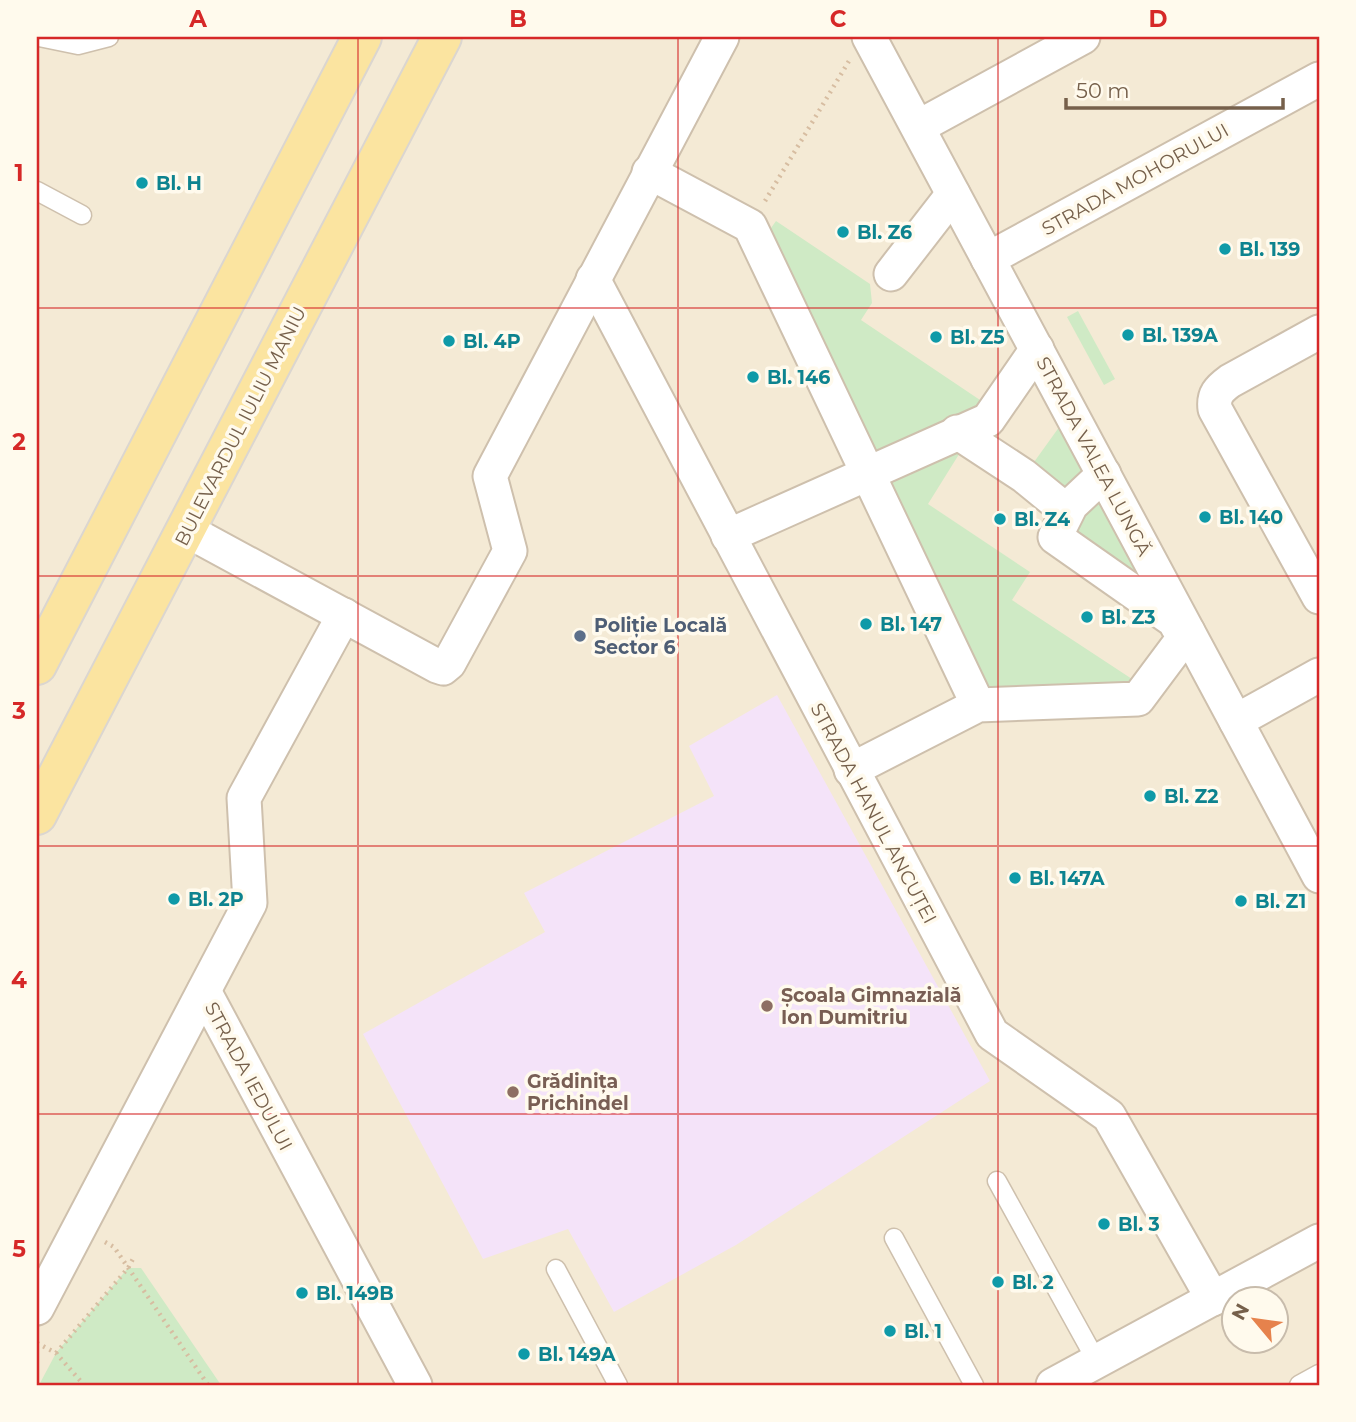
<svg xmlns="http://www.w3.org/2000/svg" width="1356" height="1422" viewBox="0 0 1356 1422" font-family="Montserrat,sans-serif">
<rect width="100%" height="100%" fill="#fcf7e7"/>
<path fill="#f4ead5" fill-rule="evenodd" d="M37,37H1319V1385H37ZM1234,1300H1276V1342H1234Z"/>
<path fill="#f4e3f9" d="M777,695L990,1081L736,1245L614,1312L568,1229L483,1259L363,1034L545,932L524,893L714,796L689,746Z"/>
<g fill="#cfeac5">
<path d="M776,221L870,284L872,303L861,320L980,400L993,413L868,473L759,245Z"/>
<path d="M1078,311L1115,379L1104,385L1067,317Z"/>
<path d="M1070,412L1185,632L1053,537L1067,511L1024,476Z"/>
<path d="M966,443L928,504L1030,572L1012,600L1132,679V699L978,705L869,477Z"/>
<path d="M128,1268H141L221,1385H39L56,1353Z"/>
</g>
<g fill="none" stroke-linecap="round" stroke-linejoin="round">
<g stroke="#cec0ad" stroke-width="21">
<g id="lane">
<path d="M39,37L78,45L109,37"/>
<path d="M37,191L82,215"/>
<path d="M997,1181L1097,1362"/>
<path d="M894,1238L974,1385"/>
<path d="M556,1269L618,1385"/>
<path d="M1299,1385L1319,1374"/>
</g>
</g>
<g stroke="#cec0ad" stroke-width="37">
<g id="street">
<path d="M869,37L1319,876"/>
<path d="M918,127L1083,37"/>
<path d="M649,172L750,226L978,705"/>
<path d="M988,259L1319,79"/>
<path d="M891,274L953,194"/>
<path d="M593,279L992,1034L1109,1116L1213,1299"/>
<path d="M1319,332L1230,381C1219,389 1213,395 1215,409L1319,597"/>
<path d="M957,432L1024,476L1067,511"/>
<path d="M1104,474L1071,505L1055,537L1179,624L1177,626"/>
<path d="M186,530L437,666L443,668L449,663L510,551L490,476L722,37"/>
<path d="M728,536L988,420L1037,349"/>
<path d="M1236,721L1319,675"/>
<path d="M851,770L978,705L1138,699L1188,632"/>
<path d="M204,991L415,1385"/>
<path d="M37,1308L250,903L244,798L344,615"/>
<path d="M1053,1385L1319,1241"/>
</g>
</g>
<g stroke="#dbd6d0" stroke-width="42">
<g id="primary">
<path d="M37,665L362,37"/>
<path d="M37,815L442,37"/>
</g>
</g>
<g stroke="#d7bda1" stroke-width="4.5" stroke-dasharray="2 5" stroke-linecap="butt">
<path d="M765,201L849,61"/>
<path d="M105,1242L114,1247L208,1385"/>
<path d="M37,1343L56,1353L84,1385"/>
<path d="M56,1353L128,1268L134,1257"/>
</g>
<use href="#lane" stroke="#fff" stroke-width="18"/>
<use href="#street" stroke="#fff" stroke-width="33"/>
<use href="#primary" stroke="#fbe4a0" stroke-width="38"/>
</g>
<path fill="none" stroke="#d62828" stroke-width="2" stroke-opacity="0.55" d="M358,37V1385M678,37V1385M998,37V1385M37,308H1319M37,576H1319M37,846H1319M37,1114H1319"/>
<g fill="#0f9aa8" stroke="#fffaed" stroke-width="2.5">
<circle cx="142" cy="183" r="7"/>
<circle cx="843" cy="232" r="7"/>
<circle cx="1225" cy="249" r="7"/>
<circle cx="1128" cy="335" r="7"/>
<circle cx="936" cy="337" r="7"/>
<circle cx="449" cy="341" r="7"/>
<circle cx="753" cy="377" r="7"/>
<circle cx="1205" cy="517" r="7"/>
<circle cx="1000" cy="519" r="7"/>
<circle cx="1087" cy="617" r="7"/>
<circle cx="866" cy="624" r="7"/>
<circle cx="1150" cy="796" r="7"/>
<circle cx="1015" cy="878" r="7"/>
<circle cx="174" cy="899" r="7"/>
<circle cx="1241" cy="901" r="7"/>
<circle cx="1104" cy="1224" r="7"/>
<circle cx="998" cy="1282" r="7"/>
<circle cx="302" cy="1293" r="7"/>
<circle cx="890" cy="1331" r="7"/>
<circle cx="524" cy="1354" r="7"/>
</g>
<circle fill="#5c6f8a" stroke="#fffaed" stroke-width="2.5" cx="580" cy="636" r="7"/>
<g fill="#8d6e63" stroke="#fffaed" stroke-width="2.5">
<circle cx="767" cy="1006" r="7"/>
<circle cx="513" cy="1092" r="7"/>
</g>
<g text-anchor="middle" stroke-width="7" stroke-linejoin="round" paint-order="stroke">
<g font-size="19" fill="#76604b" stroke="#fffaed">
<text transform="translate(1135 179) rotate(-29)" y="7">STRADA MOHORULUI</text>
<text transform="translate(240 426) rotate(-63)" y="7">BULEVARDUL IULIU MANIU</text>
<text transform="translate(1094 456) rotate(62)" y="7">STRADA VALEA LUNGĂ</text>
<text transform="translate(874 813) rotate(62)" y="7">STRADA HANUL ANCUȚEI</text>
<text transform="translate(249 1076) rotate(62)" y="7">STRADA IEDULUI</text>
</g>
<g font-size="19" font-weight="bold" fill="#0d838f" stroke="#fffaed" text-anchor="start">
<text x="156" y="190">Bl. H</text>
<text x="857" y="239">Bl. Z6</text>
<text x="1239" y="256">Bl. 139</text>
<text x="1142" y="342">Bl. 139A</text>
<text x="950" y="344">Bl. Z5</text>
<text x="463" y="348">Bl. 4P</text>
<text x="767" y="384">Bl. 146</text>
<text x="1219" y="524">Bl. 140</text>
<text x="1014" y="526">Bl. Z4</text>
<text x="1101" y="624">Bl. Z3</text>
<text x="880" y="631">Bl. 147</text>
<text x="1164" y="803">Bl. Z2</text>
<text x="1029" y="885">Bl. 147A</text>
<text x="188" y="906">Bl. 2P</text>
<text x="1255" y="908">Bl. Z1</text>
<text x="1118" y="1231">Bl. 3</text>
<text x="1012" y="1289">Bl. 2</text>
<text x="316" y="1300">Bl. 149B</text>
<text x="904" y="1338">Bl. 1</text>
<text x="538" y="1361">Bl. 149A</text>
</g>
<g font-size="19" font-weight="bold" fill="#4e5e75" stroke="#fffaed" text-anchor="start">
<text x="594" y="632">Poliție Locală<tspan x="594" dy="22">Sector 6</tspan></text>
</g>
<g font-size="19" font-weight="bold" fill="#785e54" stroke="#fffaed" text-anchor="start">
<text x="781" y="1002">Școala Gimnazială<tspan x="781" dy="22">Ion Dumitriu</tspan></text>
<text x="527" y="1088">Grădinița<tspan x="527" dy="22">Prichindel</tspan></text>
</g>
</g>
<rect width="1356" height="1422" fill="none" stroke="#fffaed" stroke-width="77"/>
<g transform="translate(1255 1320) rotate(299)"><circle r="33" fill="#fffaed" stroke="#c8bcac" stroke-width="2"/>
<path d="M0-5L12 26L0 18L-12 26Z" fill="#e6824c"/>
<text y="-10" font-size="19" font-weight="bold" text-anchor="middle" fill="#76604b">N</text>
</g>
<path d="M1066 98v10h217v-10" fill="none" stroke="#76604b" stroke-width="3.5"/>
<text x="1076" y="98" font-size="21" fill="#76604b" stroke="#fffaed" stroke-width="5" paint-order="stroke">50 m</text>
<rect x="38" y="38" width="1280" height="1346" fill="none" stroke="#d62828" stroke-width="2.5"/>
<g font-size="23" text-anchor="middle" font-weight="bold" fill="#d62828">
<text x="198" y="27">A</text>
<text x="518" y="27">B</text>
<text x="838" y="27">C</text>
<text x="1158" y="27">D</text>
<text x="19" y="181">1</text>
<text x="19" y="450">2</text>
<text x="19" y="719">3</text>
<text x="19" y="988">4</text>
<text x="19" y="1257">5</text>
</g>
</svg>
